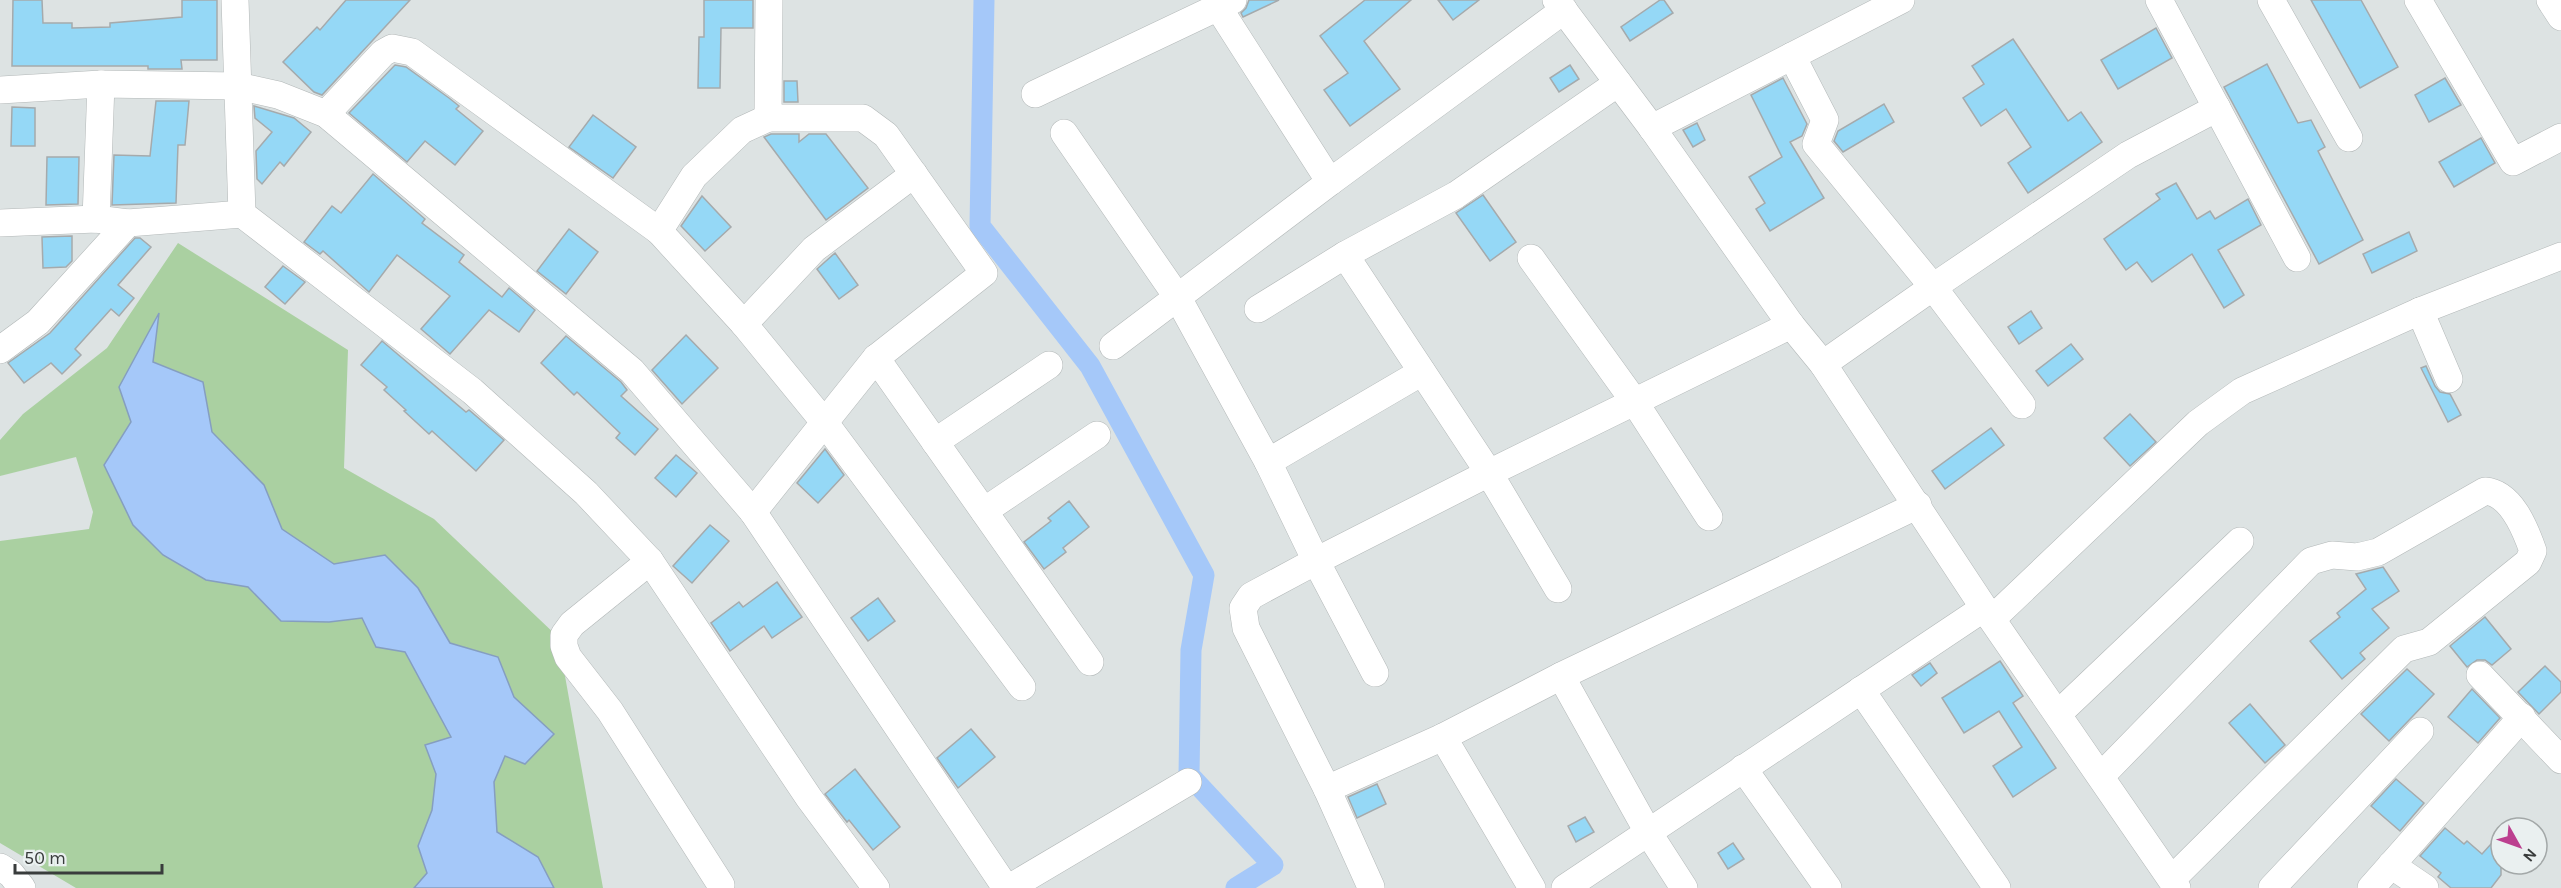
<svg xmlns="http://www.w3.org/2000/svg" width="2561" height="888" viewBox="0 0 2561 888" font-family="Karla,sans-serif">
<rect width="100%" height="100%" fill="#dde3e3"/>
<path fill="#aad0a1" d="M178,243L348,350L344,468L434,519L558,637L603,888H76L0,843V541L89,529L93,512L76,457L0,476V440L23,414L107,348Z"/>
<path fill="#a5c8f9" stroke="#859ec0" stroke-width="1.5" d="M159,313L153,362L203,382L212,432L264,485L282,529L334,564L385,555L418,588L450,643L498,657L514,697L554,734L525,764L505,756L494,782L497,832L538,857L554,888H414L427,873L418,846L432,810L436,774L425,745L451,737L405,652L376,647L362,618L329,622L281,621L248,587L206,580L163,555L133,525L104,465L131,422L119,387Z"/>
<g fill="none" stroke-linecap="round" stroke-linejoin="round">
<path stroke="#a5c8f9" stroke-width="21" d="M984,0L980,226L1090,366L1204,575L1191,650L1189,775L1273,865L1236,888"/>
</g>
<g fill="#95d8f6" stroke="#a5aaac" stroke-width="1.5">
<path d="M13,0H42L43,23H72V28L110,27V23L182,17V0H217V60H181L182,69H148V66H12Z"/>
<path d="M346,0H410L322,95L314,92L283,62L317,27L320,30Z"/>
<path d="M704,0H753V28H721L720,88H698L699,37H704Z"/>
<path d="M1249,0H1279L1243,17L1241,13L1246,8Z"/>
<path d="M1365,0H1411L1364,41L1400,89L1350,126L1324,90L1348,73L1320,36Z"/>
<path d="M1438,0H1479L1453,20Z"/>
<path d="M1660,0H1664L1673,13L1630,41L1621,27Z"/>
<path d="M2311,0H2361L2398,67L2360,88Z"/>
<path d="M2156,28L2172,58L2118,89L2101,60Z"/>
<path d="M2013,39L2068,121L2081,112L2102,142L2028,193L2008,163L2031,147L2006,109L1981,126L1963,98L1984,84L1972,66Z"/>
<path d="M2267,64L2298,123L2311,120L2325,147L2318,151L2363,240L2319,264L2224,87Z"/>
<path d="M395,65L406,67L449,98L459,106L456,109L483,131L455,165L425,141L407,162L349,113Z"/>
<path d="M1570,65L1579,79L1559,92L1550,78Z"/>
<path d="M1783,78L1807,124L1802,136L1790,142L1824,198L1770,231L1756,209L1765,203L1749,177L1782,157L1751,95Z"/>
<path d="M2445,78L2461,105L2429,122L2415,95Z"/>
<path d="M784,81H797L798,102H784Z"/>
<path d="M156,101H189L185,145H178L176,203L112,205L114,155L150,156Z"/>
<path d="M1884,104L1894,122L1843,152L1834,141L1838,131Z"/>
<path d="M254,106L294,118L311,132L284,166L280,162L262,184L257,179L256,151L272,132L255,118Z"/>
<path d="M12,107L35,108V146H11Z"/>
<path d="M593,115L636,147L613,178L569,147Z"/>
<path d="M1697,123L1705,140L1693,147L1683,130Z"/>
<path d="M771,134H799V142L809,134H826L868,188L826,220L764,137Z"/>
<path d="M2481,138L2495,163L2454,187L2439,162Z"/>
<path d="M47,157H79L78,204L46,205Z"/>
<path d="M373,174L425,219L422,223L464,255L459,262L502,297L509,288L535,310L519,332L489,310L450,354L421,329L450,296L397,255L369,292L323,251L320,254L304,242L332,206L341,213Z"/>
<path d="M2176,183L2197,219L2210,211L2215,219L2248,199L2261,225L2218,250L2244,295L2224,308L2192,254L2152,282L2137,262L2126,270L2104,239L2160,199L2156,194Z"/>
<path d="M1483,195L1516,242L1490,261L1456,213Z"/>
<path d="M702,196L731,227L705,251L681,226Z"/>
<path d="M569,229L598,252L566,294L537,271Z"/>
<path d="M2409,232L2417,251L2372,273L2363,254Z"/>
<path d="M72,236V261L66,267L43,268L42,237Z"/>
<path d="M135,238H140L151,247L118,285L134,298L119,316L111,309L75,349L81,355L62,374L51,363L24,383L8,363L50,333Z"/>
<path d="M835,253L858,285L839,299L817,269Z"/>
<path d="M283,266L305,282L285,304L265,287Z"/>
<path d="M2031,311L2042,328L2019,344L2008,327Z"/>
<path d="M686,335L718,368L682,404L652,370Z"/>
<path d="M566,336L621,382L627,390L621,396L658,429L635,455L616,438L620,433L577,392L574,395L541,363Z"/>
<path d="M382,341L466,412L469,410L504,440L476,471L432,431L429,434L404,411L406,410L384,390L387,387L361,365Z"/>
<path d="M2071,344L2083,359L2048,386L2036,371Z"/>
<path d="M2426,366L2435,386L2440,392L2450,394L2461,415L2448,422L2421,368Z"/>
<path d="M2130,414L2156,442L2130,466L2104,438Z"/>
<path d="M1991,428L2004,445L1945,489L1932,471Z"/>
<path d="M825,449L844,475L818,503L797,483Z"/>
<path d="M676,455L697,473L676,497L655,478Z"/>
<path d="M1069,501L1089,527L1063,548L1066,552L1044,569L1024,542L1051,521L1048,518Z"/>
<path d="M710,525L729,541L692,583L673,566Z"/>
<path d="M2383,567L2399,591L2372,609L2389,628L2360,653L2365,659L2342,679L2310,641L2340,617L2337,613L2366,589L2356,574Z"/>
<path d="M777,582L802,617L772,638L764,626L730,651L711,623L739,602L743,607Z"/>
<path d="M878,598L895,621L868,641L851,618Z"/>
<path d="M2485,617L2511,649L2492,665L2485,660H2477L2467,667L2450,646Z"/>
<path d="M2000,661L2023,696L2013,703L2056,768L2013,797L1993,766L2022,747L1999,711L1964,733L1942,698Z"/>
<path d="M1930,663L1937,673L1921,686L1912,675Z"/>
<path d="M2545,666L2561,682V692L2539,714L2518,692Z"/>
<path d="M2407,669L2434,694L2389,741L2361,714Z"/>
<path d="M2472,689L2500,718L2478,743L2448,717Z"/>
<path d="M2250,704L2285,745L2265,763L2229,723Z"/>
<path d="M971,729L995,757L958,788L937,758Z"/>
<path d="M855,769L900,827L873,850L849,820L847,822L825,794Z"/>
<path d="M2396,779L2424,803L2400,831L2371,806Z"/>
<path d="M1377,784L1386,804L1357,818L1348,797Z"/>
<path d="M1585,817L1594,832L1576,842L1568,826Z"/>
<path d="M2445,828L2464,844L2467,841L2482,854L2501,833V875L2491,888H2451L2438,877L2441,873L2420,856Z"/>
<path d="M1733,843L1744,859L1728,869L1718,853Z"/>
</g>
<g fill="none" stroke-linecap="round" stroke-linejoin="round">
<g stroke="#b3b8b8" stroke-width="28">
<g id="minor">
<path d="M235,0L242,214L472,391L586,493L650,561L809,798L876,888"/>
<path d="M1556,0L1652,128L1791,325L1823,364L1984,608L2177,888"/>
<path d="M2159,0L2297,258"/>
<path d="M2271,0L2349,138"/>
<path d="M2418,0L2513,162L2561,137"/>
<path d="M2550,0L2561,17"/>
<path d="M1218,7L1330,182L1564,10"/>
<path d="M1792,56L1825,120L1816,144L1933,287L2128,155L2217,108"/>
<path d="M0,90L101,84L238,86L278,95L326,114L632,371L753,512L1006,888"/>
<path d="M1035,94L1233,0"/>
<path d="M326,114L383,53L392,48L412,52L659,231L744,324L825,423L1022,687"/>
<path d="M768,118L769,0"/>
<path d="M1652,128L1901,0"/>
<path d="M1064,133L1178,298L1268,462L1316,561L1489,473L1791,325"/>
<path d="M96,219L101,84"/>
<path d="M0,223L96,219L128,223L242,214"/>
<path d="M659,231L694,176L742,130L768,118H863L886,135L984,273L876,358"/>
<path d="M1345,255L1489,473L1558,589"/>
<path d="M1531,258L1634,401L1709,517"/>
<path d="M1258,309L1345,255L1456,195L1618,83"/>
<path d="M2420,311L2449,379"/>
<path d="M744,324L814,249L914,174"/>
<path d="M1113,346L1330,182"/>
<path d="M0,350L38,322L128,223"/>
<path d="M1823,364L1933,287L2022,405"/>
<path d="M935,442L1049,365"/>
<path d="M1268,462L1422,372"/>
<path d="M984,511L1097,435"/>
<path d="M753,512L876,358L1090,662"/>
<path d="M650,561L572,624L564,635V646L568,657L610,711L721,885"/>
<path d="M1992,619L2198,423L2242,391L2420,311L2561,256"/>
<path d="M2480,675L2561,760"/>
<path d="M1561,676L1648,832L1684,888"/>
<path d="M1861,690L1997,888"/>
<path d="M2058,714L2240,541"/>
<path d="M1443,737L1532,888"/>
<path d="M1743,768L1828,888"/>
<path d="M2101,776L2311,561L2332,555L2357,557L2378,552L2485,491C2511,493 2525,528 2533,551L2528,562L2429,642L2404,649L2172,879"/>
<path d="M1327,789L1246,628L1243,608L1251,596L1316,561L1375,673"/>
<path d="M2391,865L2425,888"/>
<path d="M0,867L11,874L22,888"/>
<path d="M1371,887L1327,789L1443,737L1561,676L1918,505"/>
<path d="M1009,888L1188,782"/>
<path d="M1565,888L1984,608"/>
<path d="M2272,888L2420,731"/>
<path d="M2371,888L2522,717"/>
</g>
</g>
<use href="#minor" stroke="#fff" stroke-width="27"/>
</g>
<g transform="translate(2519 846) rotate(130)"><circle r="28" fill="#eaf0f0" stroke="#a3a8a8" stroke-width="1.5"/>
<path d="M0-4.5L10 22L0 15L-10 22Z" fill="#bc3f8f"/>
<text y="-9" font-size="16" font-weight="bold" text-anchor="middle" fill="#393c3c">N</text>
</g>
<path d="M15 864v9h147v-9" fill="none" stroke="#393c3c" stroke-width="3"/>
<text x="24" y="864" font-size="18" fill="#393c3c" stroke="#eaf0f0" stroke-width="4.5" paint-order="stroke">50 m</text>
</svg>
